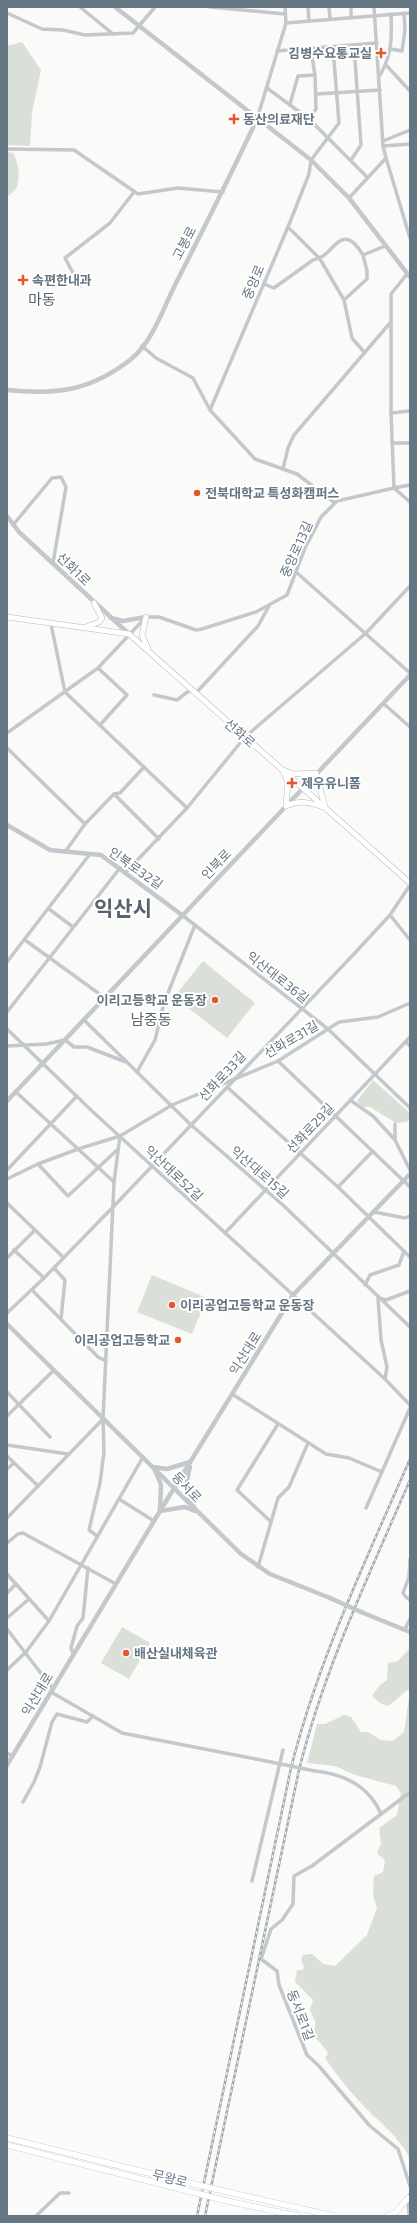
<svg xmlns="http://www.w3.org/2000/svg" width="417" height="2223" viewBox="0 0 417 2223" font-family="'Exo 2','Noto Sans KR',sans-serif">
<rect width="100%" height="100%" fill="#fafaf8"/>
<g fill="#dadfd7">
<path d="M22,42L41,70L32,113L30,146L7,145V46Z"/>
<path d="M7,152L13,153C18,161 22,181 15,190C13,193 9,195 7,196Z"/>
<path d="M203,961L255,1003L227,1038L174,997Z"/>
<path d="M373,1080L410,1113V1119L406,1122L396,1123L370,1107H363L357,1101Z"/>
<path d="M152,1275L207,1298L192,1334L137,1312Z"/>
<path d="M122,1627L150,1643L129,1679L101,1663Z"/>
<path d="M410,1648V1689C404,1691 396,1701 388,1706L380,1703L372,1696L379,1686L387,1680L388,1663L398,1661Z"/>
<path d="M410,1691V2160C404,2140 374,2118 360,2102C347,2088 336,2074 325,2058L328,2054C324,2045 317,2041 312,2033C319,2023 314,2020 310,2010L313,2000L295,1982L297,1970H303L304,1966L301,1960L303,1955L312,1954L323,1964L335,1966L367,1935L377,1908L373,1895L374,1876L383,1872L385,1860L377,1853L381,1844L379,1828L397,1815L401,1793L396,1786L355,1775L335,1766L307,1763L317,1724H325L344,1715L351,1717L361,1732H368L381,1740L393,1741L404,1732Z"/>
</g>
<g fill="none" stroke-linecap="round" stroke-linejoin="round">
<g stroke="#b3babf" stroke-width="6">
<g id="secondary">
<path d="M7,617L129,634L410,883"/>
<path d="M146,617L142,635L148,649"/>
<path d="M86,627L99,622L102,618L94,603"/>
<path d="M286,806L288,783L283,770L294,774L316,773L325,807"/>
<path d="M286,806C300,800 309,802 323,807"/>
</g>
</g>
<g stroke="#b5babe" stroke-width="6">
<g id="primary">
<path d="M7,2138L185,2182"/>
<path d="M7,2145L184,2190"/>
<path d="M232,2193L334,2216"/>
<path d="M227,2201L298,2216"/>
<path d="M387,2216L396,2212L408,2198"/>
</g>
</g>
<g stroke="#c3c8cc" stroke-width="3.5">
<path d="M80,7L113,34"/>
<path d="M210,7L285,14"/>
<path d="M308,7L309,21"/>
<path d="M329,7L330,19"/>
<path d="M351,7V18"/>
<path d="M7,13L42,29L63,30L85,35L133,33L155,7"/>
<path d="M286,23L410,13"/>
<path d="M391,49L402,51L405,30L404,13"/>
<path d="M277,51L377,43"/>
<path d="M386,65L410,91"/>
<path d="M380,75C392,55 392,37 391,14"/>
<path d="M267,88L309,119L367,177"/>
<path d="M317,94L380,90"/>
<path d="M290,104L298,76L315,75"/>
<path d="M257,119L286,23L285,7"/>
<path d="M309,119L316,109L315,75L311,50"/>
<path d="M383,141L410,130"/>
<path d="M383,146L410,144"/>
<path d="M7,149L74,150L138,194L178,188L223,192"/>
<path d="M386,158L410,238"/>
<path d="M351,160L361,145L354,46"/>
<path d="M349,198L386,158L383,146L374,7"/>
<path d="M288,227L320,259L344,300L352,338L364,352"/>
<path d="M264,284L274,288L313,260C334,258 340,218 363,255L385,246"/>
<path d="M80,286L65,258L110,223L134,192"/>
<path d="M344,300L367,279V271L363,255"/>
<path d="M142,346L156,358L193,378L210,410L255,459L297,474L335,503"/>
<path d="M210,410L288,227L309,174L311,160L339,123L333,48"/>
<path d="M391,413L410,411"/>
<path d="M392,443H410"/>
<path d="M283,469L288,448L294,435L390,323"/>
<path d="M394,488L410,502"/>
<path d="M394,488L410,485"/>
<path d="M13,525L52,478L61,477L66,487L53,563"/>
<path d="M296,572L410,673"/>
<path d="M51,624L65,692L187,808"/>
<path d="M98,668L127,695L100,725"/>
<path d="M195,694L258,626L269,606"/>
<path d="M154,695L177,700L190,690"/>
<path d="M384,704L410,727"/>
<path d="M7,733L98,668L146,617H159L196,630L202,629L256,612L287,595L305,548L321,517L337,501L394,488L391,413V294L407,274"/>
<path d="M7,748L85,824"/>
<path d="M114,794L159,839"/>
<path d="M65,852L85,824L114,794L120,793L144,767"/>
<path d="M126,872L187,808L245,737L366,633L410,586"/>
<path d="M49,909L73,927"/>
<path d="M182,915L328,1029L410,1108"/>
<path d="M390,915L410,940"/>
<path d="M25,940L105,998"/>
<path d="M7,962L90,854"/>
<path d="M7,1012L120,868"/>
<path d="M84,1020L190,1124L284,1206L410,1327"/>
<path d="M7,1029L92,1111L385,1379L410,1405"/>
<path d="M406,1042L410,1046"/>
<path d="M7,1046L46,1044L65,1040L74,1047H87L126,1062"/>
<path d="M278,1061L410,1187"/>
<path d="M137,1072L155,1040L164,1003L195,925"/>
<path d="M227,1087L338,1187L410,1257"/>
<path d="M16,1092L114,1182"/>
<path d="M350,1100L373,1116L395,1140"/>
<path d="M395,1124V1140L410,1170"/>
<path d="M38,1164L68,1196L117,1150"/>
<path d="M7,1170L77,1096"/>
<path d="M7,1179L38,1164L78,1149L120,1136L172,1105L278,1061L339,1022L378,1017L410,1003"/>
<path d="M338,1187L373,1151"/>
<path d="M7,1203L63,1257"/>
<path d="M374,1212L405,1218L410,1216"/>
<path d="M225,1233L410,1037"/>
<path d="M14,1250L44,1278"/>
<path d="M7,1258L35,1230"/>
<path d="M54,1268L65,1280L61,1319"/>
<path d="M365,1285L370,1275L399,1265L404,1251"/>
<path d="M32,1290L98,1357L106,1361"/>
<path d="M378,1298L381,1340L387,1367L385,1379"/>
<path d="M379,1298L386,1300L410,1291"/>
<path d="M7,1313L44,1278L114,1206L353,955L390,915L410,885"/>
<path d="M7,1392L50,1437"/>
<path d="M232,1394L326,1454L349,1458L382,1472"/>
<path d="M7,1416L54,1370"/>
<path d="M7,1445L68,1454"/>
<path d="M7,1456L38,1486"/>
<path d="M7,1469L14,1463"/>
<path d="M119,1499L154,1521"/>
<path d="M366,1508L410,1408"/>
<path d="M7,1518L103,1419"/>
<path d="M270,1521L237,1490L278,1424"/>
<path d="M97,1536L89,1530L100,1483L104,1452L103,1419L114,1182L120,1136"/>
<path d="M7,1543L18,1534L23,1533L116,1584"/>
<path d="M410,1559L409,1577L403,1593L406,1597L410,1600"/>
<path d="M258,1567L278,1498L289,1487L308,1443"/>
<path d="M7,1574L49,1621"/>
<path d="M7,1593L16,1584"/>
<path d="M7,1618L29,1599"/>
<path d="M7,1629L53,1689"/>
<path d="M405,1629L410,1619"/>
<path d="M74,1655L71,1648L77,1626L83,1618L88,1568"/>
<path d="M7,1670L26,1652L49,1621L143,1457"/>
<path d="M51,1692L122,1733L256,1759"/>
<path d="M7,1753L13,1756"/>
<path d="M315,1771C344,1774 369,1786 381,1814"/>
<path d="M409,1793L312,1866L294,1876L293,1904L282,1920L271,1929L261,1959L277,1971L279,1985L307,2055L318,2065L370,2126L398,2149L410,2186"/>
<path d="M23,1802L34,1782L40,1767L52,1722L57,1714L87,1722L93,1716"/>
<path d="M252,1881L283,1750"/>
<path d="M36,2216L60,2193H69"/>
<path d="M409,2216L408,2198L410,2194"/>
</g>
<g stroke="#c3c8cc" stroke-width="4.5">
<path d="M115,7L311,160L349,198L410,277"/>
<path d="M7,390C56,395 90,391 130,360C152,343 163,309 175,285C203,230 231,175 257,119"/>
<path d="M7,516L19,532L129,634"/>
<path d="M111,618L123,621L146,617"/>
<path d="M7,825L50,850L101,855L182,915"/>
<path d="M7,1101L410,675"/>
<path d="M7,1324L241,1554L270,1574L330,1598"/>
<path d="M153,1467L167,1469L190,1462"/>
<path d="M190,1467C185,1485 186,1490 194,1507"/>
<path d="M155,1470L161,1485L160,1509"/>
<path d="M160,1511L185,1507L195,1511"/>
<path d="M361,1612L410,1632"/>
<path d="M7,1765L160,1511L293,1295L410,1174"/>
</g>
<use href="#secondary" stroke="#fff" stroke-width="5"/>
<use href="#primary" stroke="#fff" stroke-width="5.5"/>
<g stroke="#a2aab0" stroke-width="2.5">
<g id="rail">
<path d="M197,2216L291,1768C318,1660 366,1560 410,1459"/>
<path d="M205,2216L299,1770C324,1669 369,1575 410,1480"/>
</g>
</g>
<use href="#rail" stroke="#fff" stroke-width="1" stroke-dasharray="3" stroke-linecap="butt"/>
<g stroke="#b5babe" stroke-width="6" stroke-linecap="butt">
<g id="primary-bridge">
<path d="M185,2182L232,2193"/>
<path d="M184,2190L227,2201"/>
</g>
</g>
<path stroke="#c3c8cc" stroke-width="3.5" d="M256,1759L315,1771"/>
<path stroke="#c3c8cc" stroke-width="4.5" d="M330,1598L361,1612"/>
<use href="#primary-bridge" stroke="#fff" stroke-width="5.5"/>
</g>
<g fill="#e4572e" stroke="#fff" stroke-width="1.5">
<path d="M379 47h4v4h4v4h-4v4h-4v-4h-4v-4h4z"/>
<path d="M232 113h4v4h4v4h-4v4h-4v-4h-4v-4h4z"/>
<path d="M21 274h4v4h4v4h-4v4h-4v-4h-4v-4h4z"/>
<circle cx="197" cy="493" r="4"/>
<path d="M290 777h4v4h4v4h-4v4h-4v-4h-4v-4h4z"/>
<circle cx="215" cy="1000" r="4"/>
<circle cx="172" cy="1305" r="4"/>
<circle cx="178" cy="1340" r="4"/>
<circle cx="126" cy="1653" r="4"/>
</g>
<g text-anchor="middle" stroke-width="4" stroke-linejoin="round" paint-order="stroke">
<g font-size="13" font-weight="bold" fill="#657683" stroke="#fff" text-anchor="start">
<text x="372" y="58" text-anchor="end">김병수요통교실</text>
<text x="243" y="124">동산의료재단</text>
<text x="32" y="285">속편한내과</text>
<text x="205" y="498">전북대학교 특성화캠퍼스</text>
<text x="301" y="788">제우유니폼</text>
<text x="207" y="1005" text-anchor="end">이리고등학교 운동장</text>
<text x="180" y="1310">이리공업고등학교 운동장</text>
<text x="170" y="1345" text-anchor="end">이리공업고등학교</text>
<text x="134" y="1658">배산실내체육관</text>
</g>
<g font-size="13" fill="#657683" stroke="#fff">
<text transform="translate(184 243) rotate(-63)" y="5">고봉로</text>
<text transform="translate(253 282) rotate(-67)" y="5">중앙로</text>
<text transform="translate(296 549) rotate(-66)" y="5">중앙로13길</text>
<text transform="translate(74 569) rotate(44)" y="5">선화1로</text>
<text transform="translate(240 733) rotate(41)" y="5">선화로</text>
<text transform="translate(216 864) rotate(-46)" y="5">인북로</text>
<text transform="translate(136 868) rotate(35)" y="5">인북로32길</text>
<text transform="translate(278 977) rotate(38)" y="5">익산대로36길</text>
<text transform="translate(291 1039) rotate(-30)" y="5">선화로31길</text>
<text transform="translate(222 1076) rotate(-47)" y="5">선화로33길</text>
<text transform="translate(310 1128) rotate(-47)" y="5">선화로29길</text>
<text transform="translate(260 1172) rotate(41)" y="5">익산대로15길</text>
<text transform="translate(174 1173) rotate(43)" y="5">익산대로52길</text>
<text transform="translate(245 1353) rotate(-58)" y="5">익산대로</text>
<text transform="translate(187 1487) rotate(46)" y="5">동서로</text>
<text transform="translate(37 1694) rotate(-59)" y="5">익산대로</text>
<text transform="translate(301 2015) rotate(69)" y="5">동서로1길</text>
<text transform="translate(170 2178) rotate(14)" y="5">무왕로</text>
</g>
<g font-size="15" fill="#57646e" stroke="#fff">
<text x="42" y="305">마동</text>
<text x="151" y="1025">남중동</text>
</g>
<g font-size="21" font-weight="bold" fill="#57646e" stroke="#fff">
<text x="123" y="916">익산시</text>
</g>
</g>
<rect width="417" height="2223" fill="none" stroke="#657683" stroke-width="16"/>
</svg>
